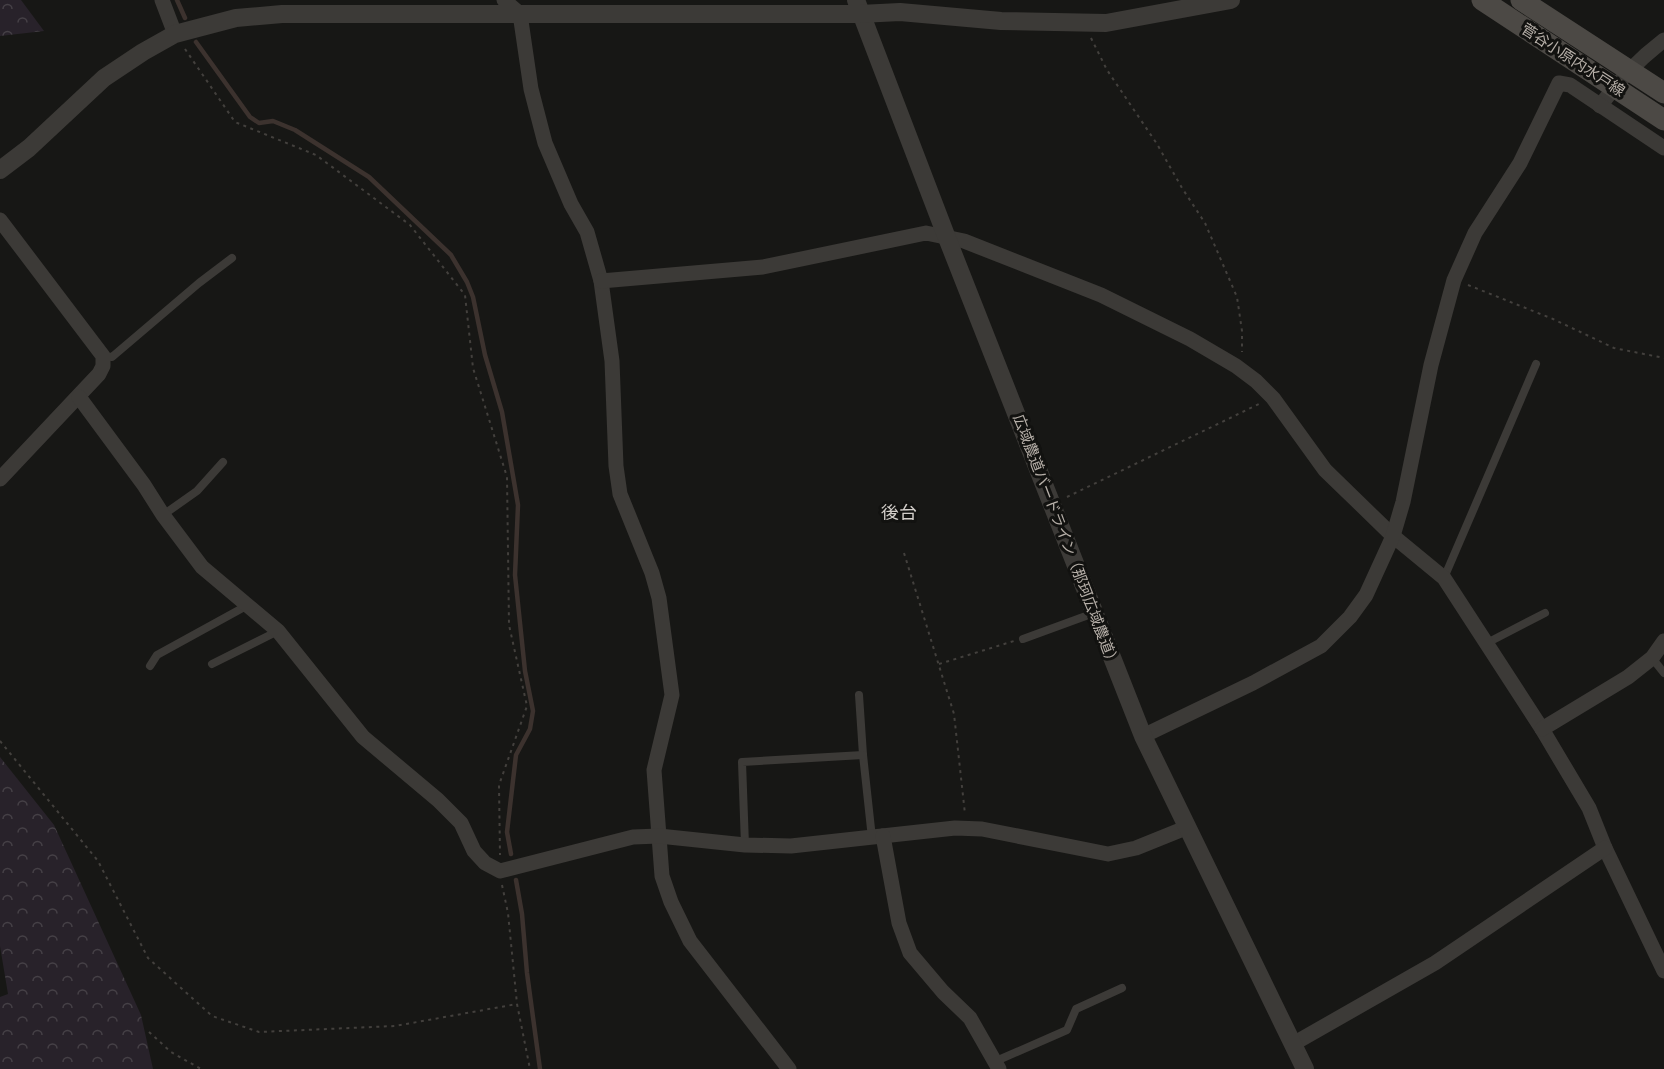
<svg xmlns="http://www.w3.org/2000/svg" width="1664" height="1069" viewBox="0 0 1664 1069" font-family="Manrope,'Noto Sans JP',sans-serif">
<defs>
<pattern id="forest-crowns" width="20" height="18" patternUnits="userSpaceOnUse" patternTransform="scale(1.5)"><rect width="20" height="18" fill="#28222a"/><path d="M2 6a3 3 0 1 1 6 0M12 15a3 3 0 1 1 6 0" fill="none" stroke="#454046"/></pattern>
</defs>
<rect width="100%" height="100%" fill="#171715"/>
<g fill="url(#forest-crowns)">
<path d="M0,0H21L44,31L0,36Z"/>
<path d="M0,757L54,825L141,1015L153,1069H0V997L8,994L0,946Z"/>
</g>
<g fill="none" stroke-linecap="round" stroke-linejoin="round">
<g stroke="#3c322e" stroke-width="4.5">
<path d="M177,0L185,18"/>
<path d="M196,42L250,117L259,123L273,121L295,130L369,177L451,255L467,282L473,297L485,355L502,412L518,505L515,575L525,671L533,711L530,729L516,755L507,832L511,854"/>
<path d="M516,880L522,914L527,973L540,1069"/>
</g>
<g stroke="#43403d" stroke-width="2" stroke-dasharray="3 4.5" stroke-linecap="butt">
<path d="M1091,38L1107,70L1157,144L1182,188L1205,223L1237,297L1242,331V352"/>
<path d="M185,49L235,122L316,155L410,225L465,295L473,368L507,477L509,625L527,706L499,785L500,855"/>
<path d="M1468,285L1553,319L1614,348L1664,358"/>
<path d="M1067,497L1259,404"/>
<path d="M904,553L954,714L965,814"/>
<path d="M939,664L1014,641"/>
<path d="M0,741L98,861L148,958L212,1016L259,1032L395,1026L517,1004"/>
<path d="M502,885L508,913L517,1004L530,1069"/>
<path d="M149,1032L171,1052L201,1069"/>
</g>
<g stroke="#3c3a37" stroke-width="8">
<path d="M103,356L112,357L199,283L232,258"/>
<path d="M163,515L197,491L223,462"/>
<path d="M1444,578L1536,364"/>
<path d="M1023,639L1094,613"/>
<path d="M1485,644L1545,613"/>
<path d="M1652,658L1664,673"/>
<path d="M212,664L278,631"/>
<path d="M150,666L157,655L248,605"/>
<path d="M859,695L863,755L872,838"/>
<path d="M745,845L742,762L863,755"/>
<path d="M996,1061L1067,1030L1076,1009L1122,988"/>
</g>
<g stroke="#3c3a37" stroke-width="15">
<path d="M162,0L175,34"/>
<path d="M504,0L520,14L531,89L545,143L571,204L587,232L601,281L612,361L616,466L620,494L652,573L659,598L672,695L654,770L662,876L671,902L690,941L789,1069"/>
<path d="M1600,106C1618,81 1639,59 1664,40"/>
<path d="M0,220L103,356V366L99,374L0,479"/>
<path d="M601,281L763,267L926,233L964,241L1101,295L1190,339L1236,366L1256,381L1273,398L1325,470L1393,536L1444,578L1542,729L1589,808L1605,848L1664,971"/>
<path d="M79,397L144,485L163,515L202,567L278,631L363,737L438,800L461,823L474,851L485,863L500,871L633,837L659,836L745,845L791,846L955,828L982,829L1108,854L1136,848L1188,827"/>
<path d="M1542,729L1628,677L1652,658L1664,641"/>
<path d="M1143,736L1253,683L1321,646L1350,617L1366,595L1393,536L1403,502L1431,365L1454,280L1475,233L1520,163L1559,83L1570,85L1664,148"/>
<path d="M883,836L899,923L910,953L943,992L970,1018L999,1069"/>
<path d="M1293,1044L1435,963L1605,848"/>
</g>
<g stroke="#3c3a37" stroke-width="18">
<path d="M856,0L947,238L1143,736L1305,1069"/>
<path d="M0,170L29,148L104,78L143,52L175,34L236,18L282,14H860L900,12L1001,21L1106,23L1231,0"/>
</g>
<g stroke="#4c4945" stroke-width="21">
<path d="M1482,0L1664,120"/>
<path d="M1521,0L1664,93"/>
</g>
</g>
<g text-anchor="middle" stroke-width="6" stroke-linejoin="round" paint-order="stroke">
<g font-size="15" fill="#b6afa8" stroke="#121210">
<text transform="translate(1573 60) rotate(33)" y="5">菅谷小原内水戸線</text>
<text transform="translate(1066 541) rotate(69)" y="5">広域農道バードライン（那珂広域農道）</text>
</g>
<g font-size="18" fill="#d2cec9" stroke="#121210">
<text x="899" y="519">後台</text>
</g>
</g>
</svg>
